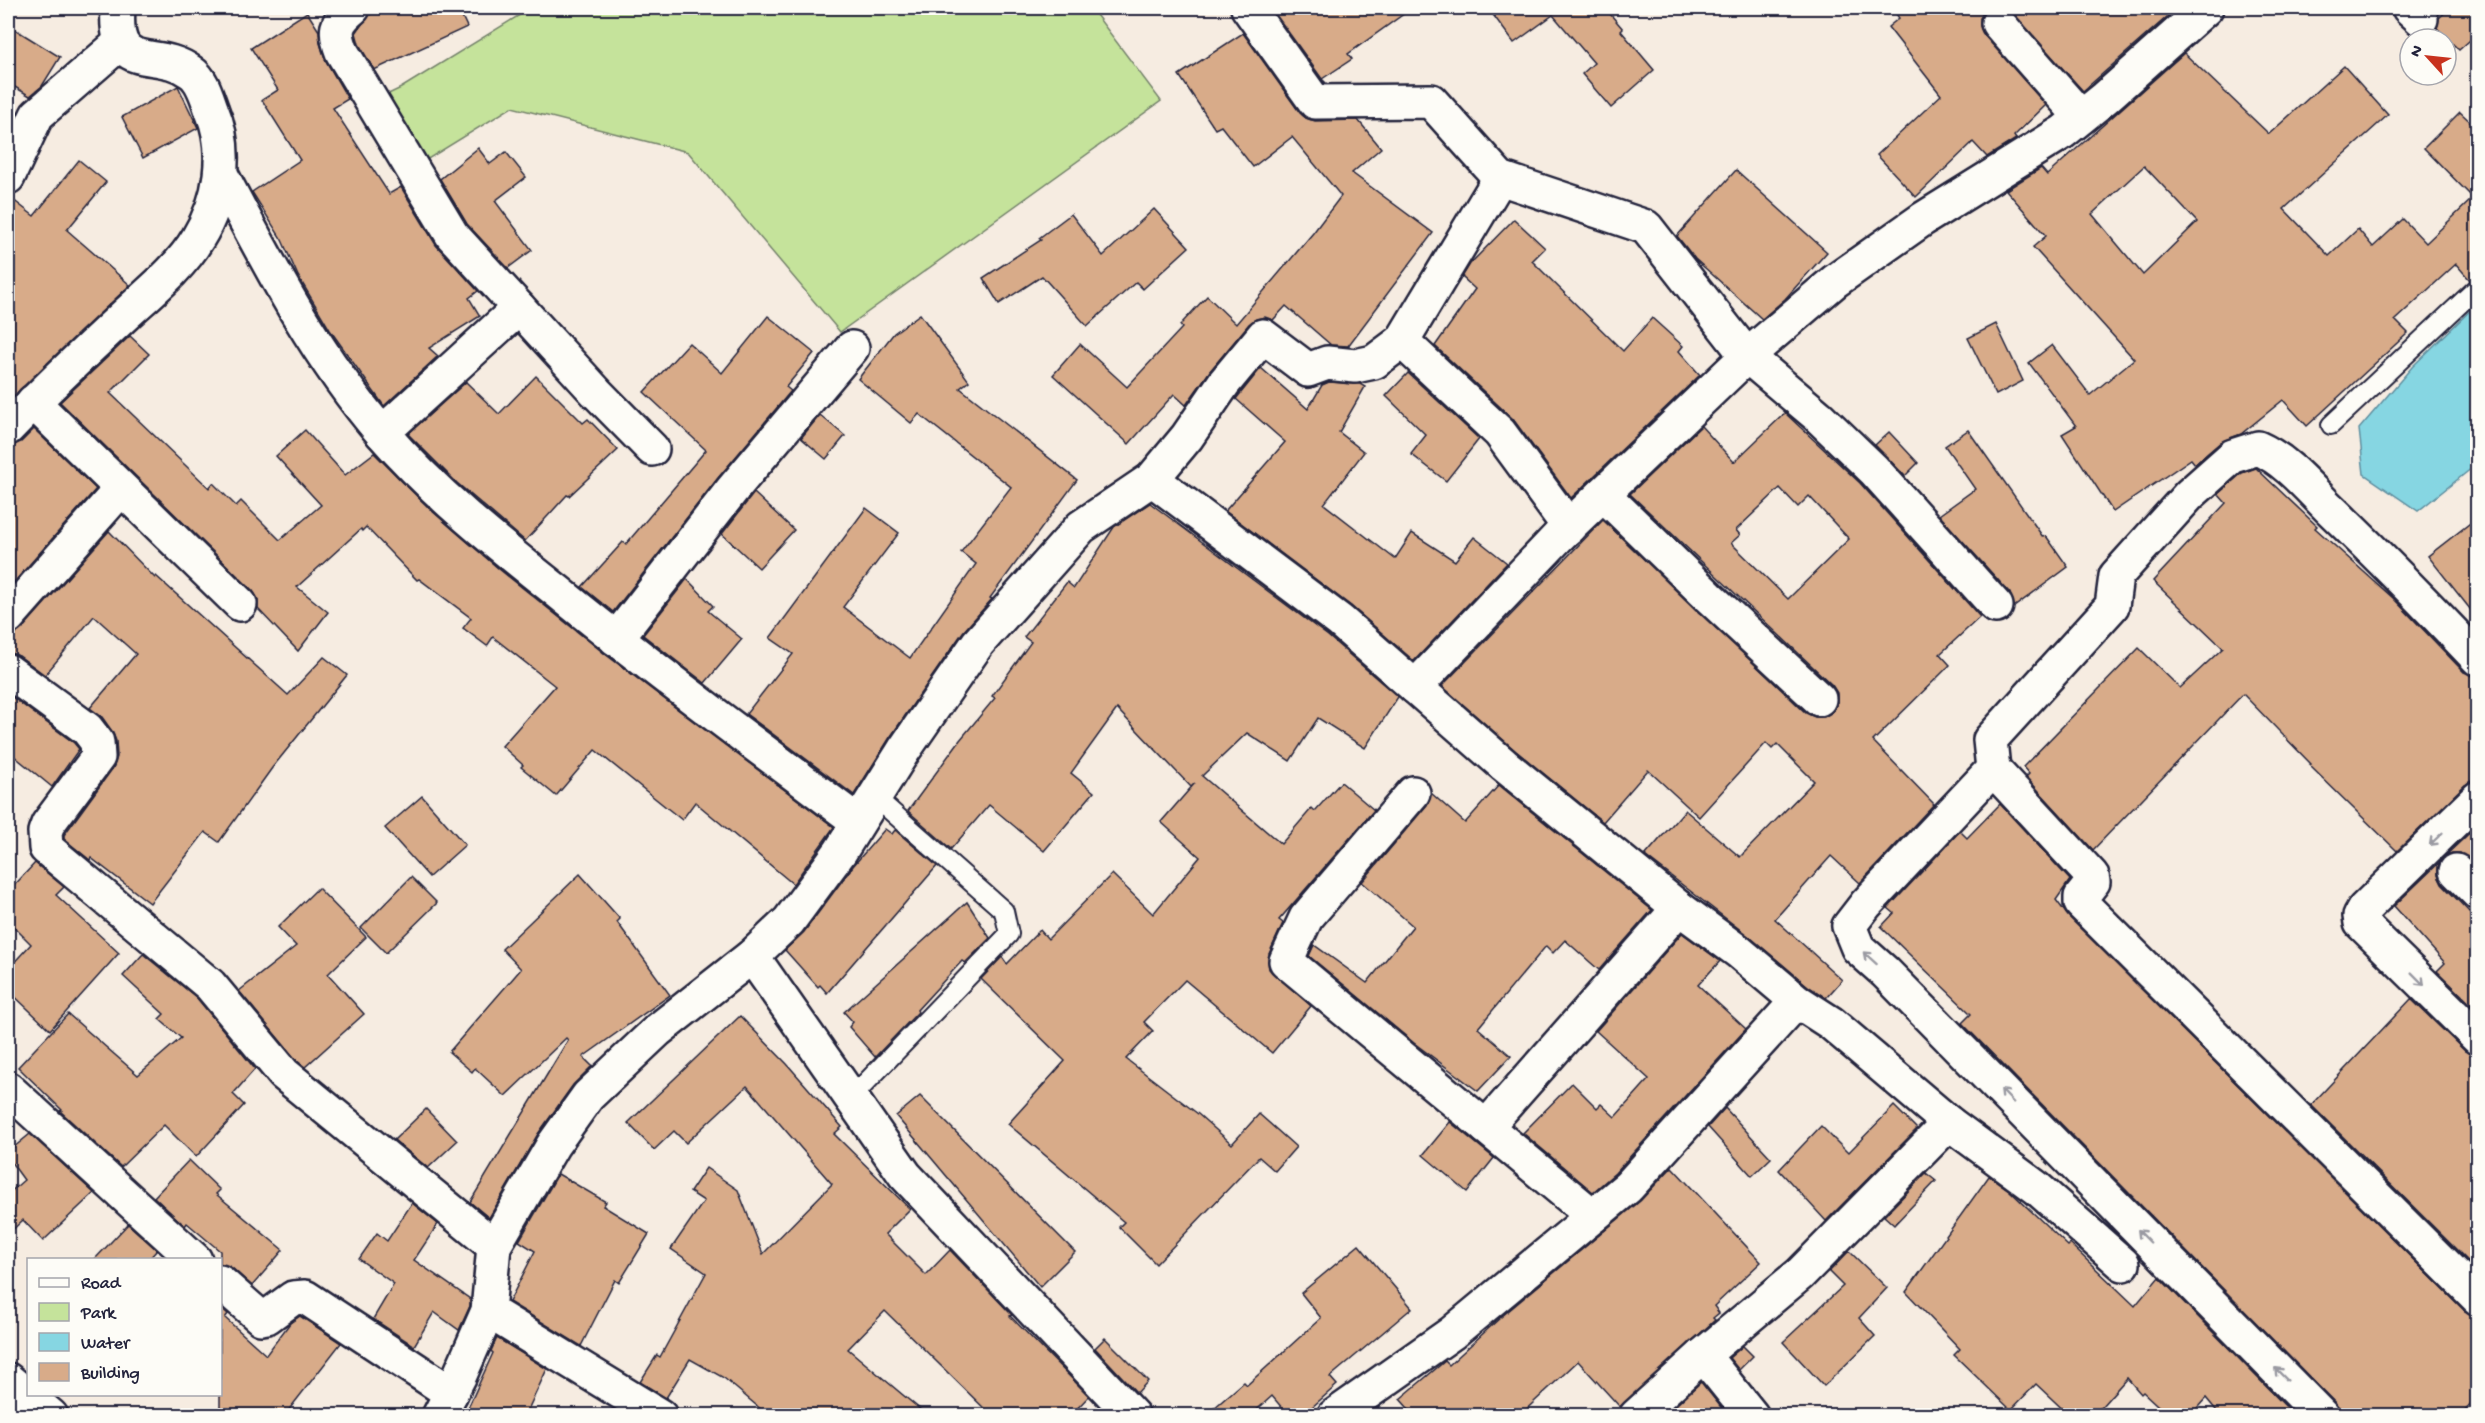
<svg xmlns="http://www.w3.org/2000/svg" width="2485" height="1423" viewBox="0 0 2485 1423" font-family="'Gochi Hand',sans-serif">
<rect width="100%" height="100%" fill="#f6ece1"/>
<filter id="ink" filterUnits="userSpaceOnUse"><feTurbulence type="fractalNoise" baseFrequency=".0167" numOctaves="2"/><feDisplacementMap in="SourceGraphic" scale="12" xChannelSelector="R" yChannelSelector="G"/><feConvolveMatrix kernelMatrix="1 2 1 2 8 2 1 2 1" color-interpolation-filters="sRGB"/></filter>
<g filter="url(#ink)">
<path fill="#c5e39b" stroke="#74826b" stroke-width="1.5" d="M531,8H1091L1161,101L840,332L688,152L512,107L423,162L382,97L401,88Z"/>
<path fill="#86d6e2" stroke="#5e8e9f" stroke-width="1.5" d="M2477,304V464L2418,511L2364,474L2359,429L2412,367Z"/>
<g fill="#d8ab89" stroke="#22223b" stroke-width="1.5" fill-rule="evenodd">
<path d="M379,8H458L467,27L374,70L359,44L356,33L371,11Z"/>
<path d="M1271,8H1412L1348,54L1352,59L1322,79L1326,83H1325Z"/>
<path d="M1488,8H1605L1623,29L1621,31L1654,70L1611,108L1582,74L1594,63L1553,15L1514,43Z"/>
<path d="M1892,8H1988L1980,18V26L1984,35L2046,105L2014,136L2016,139L1987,157L1973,142L1916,197L1877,155L1941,95L1888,27L1899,18Z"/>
<path d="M2008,8H2160L2168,16L2083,91Z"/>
<path d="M2450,8H2478V33L2459,50L2437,28L2439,18Z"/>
<path d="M307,12L319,31L320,43L326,61L348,99L333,108L389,194L401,187L436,245L478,291L469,298L480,316L429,348L438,356L384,406L330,330L298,276L282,240L252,192L300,160L262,100L278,90L251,48Z"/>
<path d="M8,25L60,57L42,86L30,96L8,83Z"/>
<path d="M1243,33L1300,113L1306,118L1315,121L1358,120L1381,148L1352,173L1433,233L1348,346L1331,345L1286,306L1273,320L1265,317L1256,319L1249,324L1210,371L1186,405L1174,394L1129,444L1053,375L1080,344L1127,387L1182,328L1180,325L1207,296L1236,324L1313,233L1341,196L1292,137L1253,167L1221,126L1215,129L1179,75Z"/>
<path d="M2184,53L2269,134L2344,66L2388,115L2284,209L2329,256L2358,229L2373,247L2403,219L2426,243L2473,198L2424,148L2460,112L2478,129V276L2470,280L2456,264L2395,320L2408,333L2307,426L2283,400L2241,434L2221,442L2195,464L2191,459L2113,512L2062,434L2076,426L2029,363L2052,345L2090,395L2134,359L2033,247L2046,236L2006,190L2041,168L2047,175ZM2144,166L2197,222L2143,275L2092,214Z"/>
<path d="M178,86L198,128L143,158L122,117Z"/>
<path d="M478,148L490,164L506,152L526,177L495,201L532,250L508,268L467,224L440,179Z"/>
<path d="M79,160L106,182L67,230L130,285L8,402V196L34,216Z"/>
<path d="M1736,170L1827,252L1785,299L1762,319L1695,259L1677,236Z"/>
<path d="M1154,209L1189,247L1143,289L1136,282L1087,326L1042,276L999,304L983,278L1041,240L1039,238L1071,214L1103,256Z"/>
<path d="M1514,219L1545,248L1532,261L1623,351L1652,318L1683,346L1679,351L1700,375L1571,498L1513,419L1435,346L1475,289L1462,277L1470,264Z"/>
<path d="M920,314L969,381L960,388L1077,480L990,598L992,599L963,632L889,739L854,795L746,714L793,654L770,638L866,508L899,533L843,607L910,658L976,564L961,552L1011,487L919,414L911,423L858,379L894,333Z"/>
<path d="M768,316L814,353L786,387L791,391L718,478L613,612L582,587L623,542L626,544L706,450L644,392L689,343L722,373Z"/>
<path d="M1996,324L2023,381L1996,395L1968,338Z"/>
<path d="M130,336L149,354L110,393L209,488L213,483L236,506L241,501L280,540L321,505L276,456L305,430L345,475L374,453L431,510L499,569L605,654L834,827L793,884L695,802L682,820L595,750L556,796L521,767L523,765L502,746L555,686L493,637L487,646L463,628L471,618L419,579L417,580L366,527L362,531L361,529L297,587L328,612L298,651L258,609V600L253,591L60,402Z"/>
<path d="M1261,368L1308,409L1322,385L1329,382L1360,384L1365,387L1339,432L1364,452L1324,504L1395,559L1412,533L1455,561L1474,537L1507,563L1414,661L1351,606L1225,511L1285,442L1236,399Z"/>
<path d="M1408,373L1479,439L1446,481L1411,454L1426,435L1386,396Z"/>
<path d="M536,376L583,423L588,419L618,450L569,496L567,495L525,541L457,483L408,434L466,382L499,414Z"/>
<path d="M1785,413L1860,483L1980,617L1940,654L1950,665L1873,741L1934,804L1860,883L1831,856L1775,919L1842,980L1826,998L1808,986L1751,938L1645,856L1685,810L1740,857L1814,781L1777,744L1772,749L1766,743L1699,817L1648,770L1603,822L1516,751L1442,686L1603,520L1806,713L1815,717H1824L1832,712L1837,703V693L1832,685L1630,494L1701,426L1734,462ZM1780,488L1798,507L1809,496L1849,539L1788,599L1731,543L1740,535L1736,530Z"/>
<path d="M820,415L845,436L826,459L801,438Z"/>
<path d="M34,429L96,489L8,589V446L21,442Z"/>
<path d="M1968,430L2043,537L2046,536L2068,567L2014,607L2010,593L1939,515L1975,489L1945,446Z"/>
<path d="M1889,432L1918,463L1905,476L1875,445Z"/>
<path d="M2256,468L2317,526L2315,528L2393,598L2464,672L2478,677V780L2465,785L2397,851L2309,765L2311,764L2243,694L2093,850L2026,777L2029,774L2023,767L2139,648L2180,688L2223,648L2153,581L2226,503L2218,494L2242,473Z"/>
<path d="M754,493L794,530L759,568L722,534Z"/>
<path d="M1150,503L1328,636L1398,697L1365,748L1318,718L1290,761L1247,733L1202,776L1281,844L1312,808L1315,811L1341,782L1374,810L1279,920L1283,923L1269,954V969L1311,1006L1272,1053L1185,980L1144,1022L1153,1031L1126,1059L1198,1114L1232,1144L1259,1114L1296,1147L1275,1171L1259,1157L1156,1264L1119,1227L1124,1222L1008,1124L1065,1061L981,979L1002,957L1007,964L1040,930L1048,939L1112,874L1153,914L1200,857L1161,822L1195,783L1191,787L1117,709L1071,773L1094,792L1044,851L989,805L951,849L908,811L960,740L995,698L992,696L1031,642L1024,637L1067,582L1074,588L1114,527Z"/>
<path d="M2478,517V619L2428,556Z"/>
<path d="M109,531L155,578L156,576L288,695L324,657L347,675L272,768L219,842L205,832L150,903L91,858L90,860L64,839V835L113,768L117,757L116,741L112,731L102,717L90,708L136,654L94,616L45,675L19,656L8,653V635H14L22,629Z"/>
<path d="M687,579L713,606L708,611L742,639L705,683L643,635Z"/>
<path d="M8,694L74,743L79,749L52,787L8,751Z"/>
<path d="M1499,785L1652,910L1599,970L1565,940L1553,953L1546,946L1478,1028L1511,1056L1478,1091L1414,1043L1309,956L1314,945L1367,983L1413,926L1362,882L1427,805L1431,793L1465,823Z"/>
<path d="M422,796L465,845L429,877L385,828Z"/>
<path d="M2000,804L2070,880L2056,900L2068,916L2465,1311L2478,1316V1396L2459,1416H2342L2335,1403L1962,1023L1971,1014L1881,927L1894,913L1888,908L1960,831L1967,838Z"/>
<path d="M2478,825V852L2470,859L2460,853H2452L2445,856Z"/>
<path d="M885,829L892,834L895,830L937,866L827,993L820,985L818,987L785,950L804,932L853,866Z"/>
<path d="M2442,860L2438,867V875L2442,884L2478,921V1011L2437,971L2445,963L2394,906Z"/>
<path d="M35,863L64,887L56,895L119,953L50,1030L8,990V969L31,944L8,921V892Z"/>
<path d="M580,874L620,919L617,922L670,995L583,1057L592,1066L573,1085L538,1134L489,1218L470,1202L568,1040L566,1038L505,1096L475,1068L472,1072L449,1052L521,969L502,949Z"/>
<path d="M411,877L437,903L386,953L361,928Z"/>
<path d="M318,888L366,937L328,974L364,1014L305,1067L297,1061L239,991L296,946L278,927Z"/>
<path d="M967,902L990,938L965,963L962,961L917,1010L918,1012L875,1057L849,1027L853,1022L844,1012Z"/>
<path d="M1682,933L1720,961L1698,985L1746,1029L1615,1173L1593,1192L1523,1133L1572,1083L1597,1108L1601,1104L1615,1117L1649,1079L1596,1031Z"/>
<path d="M143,954L197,998L255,1069L233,1094L244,1105L196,1157L164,1125L121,1167L60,1111L62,1110L18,1067L68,1014L138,1075L181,1038L159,1019L164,1014L123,976Z"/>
<path d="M2411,999L2465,1051L2478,1056V1271L2311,1105Z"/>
<path d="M740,1016L787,1064L842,1127L834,1134L910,1209L885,1234L926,1275L950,1250L1012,1315L1010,1316L1089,1396L1070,1416H992L885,1311L848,1349L928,1416H769L724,1378L690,1359L666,1398L640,1382L657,1355L660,1357L706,1273L671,1249L704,1201L690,1192L706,1168L738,1190L763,1254L832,1184L747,1086L686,1143L674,1131L654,1150L628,1123Z"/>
<path d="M920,1096L1075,1252L1040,1287L896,1116Z"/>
<path d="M1894,1106L1917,1129L1826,1221L1779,1170L1821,1126L1848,1153Z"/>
<path d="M1725,1108L1771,1158L1752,1176L1708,1127Z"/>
<path d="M426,1109L457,1141L428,1168L394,1140Z"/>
<path d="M1450,1122L1494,1158L1467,1192L1423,1155Z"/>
<path d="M30,1134L94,1193L43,1241L23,1220L8,1234V1194L24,1180L8,1158V1152Z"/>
<path d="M189,1160L220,1190L216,1194L283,1250L252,1286L232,1268L220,1264V1251L187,1223L185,1226L154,1197Z"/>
<path d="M1672,1167L1761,1262L1714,1306L1719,1313L1713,1318L1715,1320L1620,1407L1578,1361L1519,1416H1415L1400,1399L1445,1361L1449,1365L1501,1317L1640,1201Z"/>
<path d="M1926,1173L1936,1181L1894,1225L1884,1216Z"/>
<path d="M558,1174L606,1202L603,1206L649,1234L619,1283L615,1280L581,1346L509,1302L535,1251L519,1241Z"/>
<path d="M1989,1176L2009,1190L2068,1246L2070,1244L2135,1306L2159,1277L2294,1415L2221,1416L2206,1398L2190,1416H2169L2143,1392L2141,1394L2127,1378L2093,1416H2070L2036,1384L2011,1410L1954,1355L1960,1349L1906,1292Z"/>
<path d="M412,1203L438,1224L414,1260L470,1299V1306L459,1330L434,1312L414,1346L373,1319L394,1284L359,1259L377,1233L387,1241Z"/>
<path d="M128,1224L157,1250L148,1260H94Z"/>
<path d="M1359,1245L1412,1308L1330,1377L1337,1385L1302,1416H1289L1272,1396L1250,1416H1205L1244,1382L1247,1385L1321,1318L1301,1293Z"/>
<path d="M1849,1251L1887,1288L1859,1318L1875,1336L1824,1386L1783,1342L1843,1286L1829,1272Z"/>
<path d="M220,1307L228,1314L225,1318L266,1355L290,1323L300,1316L341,1343L284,1416H220Z"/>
<path d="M497,1338L547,1369L525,1416H484L468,1408L493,1353L491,1351Z"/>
<path d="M1105,1338L1148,1381L1137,1393L1095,1348Z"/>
<path d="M1743,1346L1753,1356L1739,1370L1729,1358Z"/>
<path d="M1701,1382L1728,1416H1664Z"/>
</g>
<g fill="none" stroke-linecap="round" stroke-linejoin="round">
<g stroke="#22223b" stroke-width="22">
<g id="lane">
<path d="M2331,425L2478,287"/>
<path d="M851,1098L1009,934L1004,911L875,797"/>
</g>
</g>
<g stroke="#22223b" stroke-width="38">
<g id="street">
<path d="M353,8C335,23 334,31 342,52L452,235L596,392L652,449"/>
<path d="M1248,8L1315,102L1431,101L1500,178L1646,227L1747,356L1818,416L1874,470L1996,606"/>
<path d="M2409,8L2421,19"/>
<path d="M1998,23L2081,117"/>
<path d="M221,174C268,263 315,355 382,433C434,493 495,542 557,591C655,671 757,746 858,822"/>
<path d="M8,177L37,115L120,43"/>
<path d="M1402,341L1500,178"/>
<path d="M33,402L240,604"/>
<path d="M8,428C46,389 86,351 126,314C151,291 181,267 198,238C221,201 229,151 212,111C207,98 203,80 191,72C155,45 113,78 118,8"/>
<path d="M382,433L519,308"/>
<path d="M1152,479L1340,621L1504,765L1679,908L1739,952L1797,1001L1831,1023L1949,1123L2037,1188L2123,1264"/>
<path d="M1603,494L1709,597L1819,699"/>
<path d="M8,617L121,489"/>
<path d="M616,639L732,490L852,348"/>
<path d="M8,671L87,729L97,742L98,757L48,824L45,832L46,848L210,985L284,1074L494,1246"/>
<path d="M1415,687L1559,536L1747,356L1835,281L1923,219L2063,132L2105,98L2206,8"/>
<path d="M1993,769L2092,876L2093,882L2081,897V903L2478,1298"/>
<path d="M1413,793L1306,918L1286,961L1593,1216"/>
<path d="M2478,798L2364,909L2360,916L2361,923L2478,1038"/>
<path d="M2456,871L2478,893"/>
<path d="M752,956L905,1175L1133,1416"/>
<path d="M8,1089L195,1260"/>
<path d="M1486,1127L1679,908"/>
<path d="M220,1282L261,1318L267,1317L293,1298L305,1297L451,1393"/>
<path d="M488,1311L660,1416"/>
<path d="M1703,1355L1752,1416"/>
<path d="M8,1380L51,1416"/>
<path d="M439,1416L459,1377L488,1311L494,1246L553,1145L588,1096L658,1030L752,956L789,921L840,852L904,750L978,643L1081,527L1152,479L1187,437L1224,383L1263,336L1308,370L1327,363L1355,366L1374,362L1402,341L1500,433L1569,527"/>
<path d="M1334,1416L1452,1333L1628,1187L1797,1001"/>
<path d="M1636,1416L1703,1355L1800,1274L1949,1123"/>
<path d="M2322,1416L1885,972L1858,948L1849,926L1866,904L1993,769L1990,740L2112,606L2116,576L2189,495L2233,456L2258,448C2287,461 2307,486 2329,508C2380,557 2429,607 2478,659"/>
</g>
</g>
<use href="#lane" stroke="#fdfcf7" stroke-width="18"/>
<use href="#street" stroke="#fdfcf7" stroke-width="33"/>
</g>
<defs><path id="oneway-shaft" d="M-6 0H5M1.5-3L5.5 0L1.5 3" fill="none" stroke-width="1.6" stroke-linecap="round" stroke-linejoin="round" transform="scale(1.5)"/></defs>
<g stroke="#9a9aa2">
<use href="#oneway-shaft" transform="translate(2436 839) rotate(136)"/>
<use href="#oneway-shaft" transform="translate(1870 958) rotate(-138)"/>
<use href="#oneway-shaft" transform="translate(2418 979) rotate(45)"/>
<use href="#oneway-shaft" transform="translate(2007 1096) rotate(-134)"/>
<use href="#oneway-shaft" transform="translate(2144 1236) rotate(-134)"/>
<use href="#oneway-shaft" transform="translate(2281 1374) rotate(-135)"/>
</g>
</g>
<rect width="2485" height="1423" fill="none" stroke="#fdfcf7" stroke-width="30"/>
<rect x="15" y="15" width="2455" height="1393" fill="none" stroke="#22223b" stroke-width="2" filter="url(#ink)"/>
<rect x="27" y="1258" width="195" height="138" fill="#fdfcf7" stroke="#a5a5ac" stroke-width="1.5"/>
<rect x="39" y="1278" width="30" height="9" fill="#fdfcf7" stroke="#a5a5ac" stroke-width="1.5"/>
<text x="81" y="1288" font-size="18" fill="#22223b">Road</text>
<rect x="39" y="1303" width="30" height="18" fill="#c5e39b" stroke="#a5a5ac" stroke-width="1.5"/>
<text x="81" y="1318" font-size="18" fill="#22223b">Park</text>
<rect x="39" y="1333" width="30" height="18" fill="#86d6e2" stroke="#a5a5ac" stroke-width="1.5"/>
<text x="81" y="1348" font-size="18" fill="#22223b">Water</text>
<rect x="39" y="1363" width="30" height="18" fill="#d8ab89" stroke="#a5a5ac" stroke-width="1.5"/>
<text x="81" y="1378" font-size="18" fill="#22223b">Building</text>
<g transform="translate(2428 57) rotate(297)"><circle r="28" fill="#fdfcf7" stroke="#a5a5ac" stroke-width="1.5"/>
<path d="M0-4.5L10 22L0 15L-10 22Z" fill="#c8321e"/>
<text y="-9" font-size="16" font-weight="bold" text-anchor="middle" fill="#22223b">N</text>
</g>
</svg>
